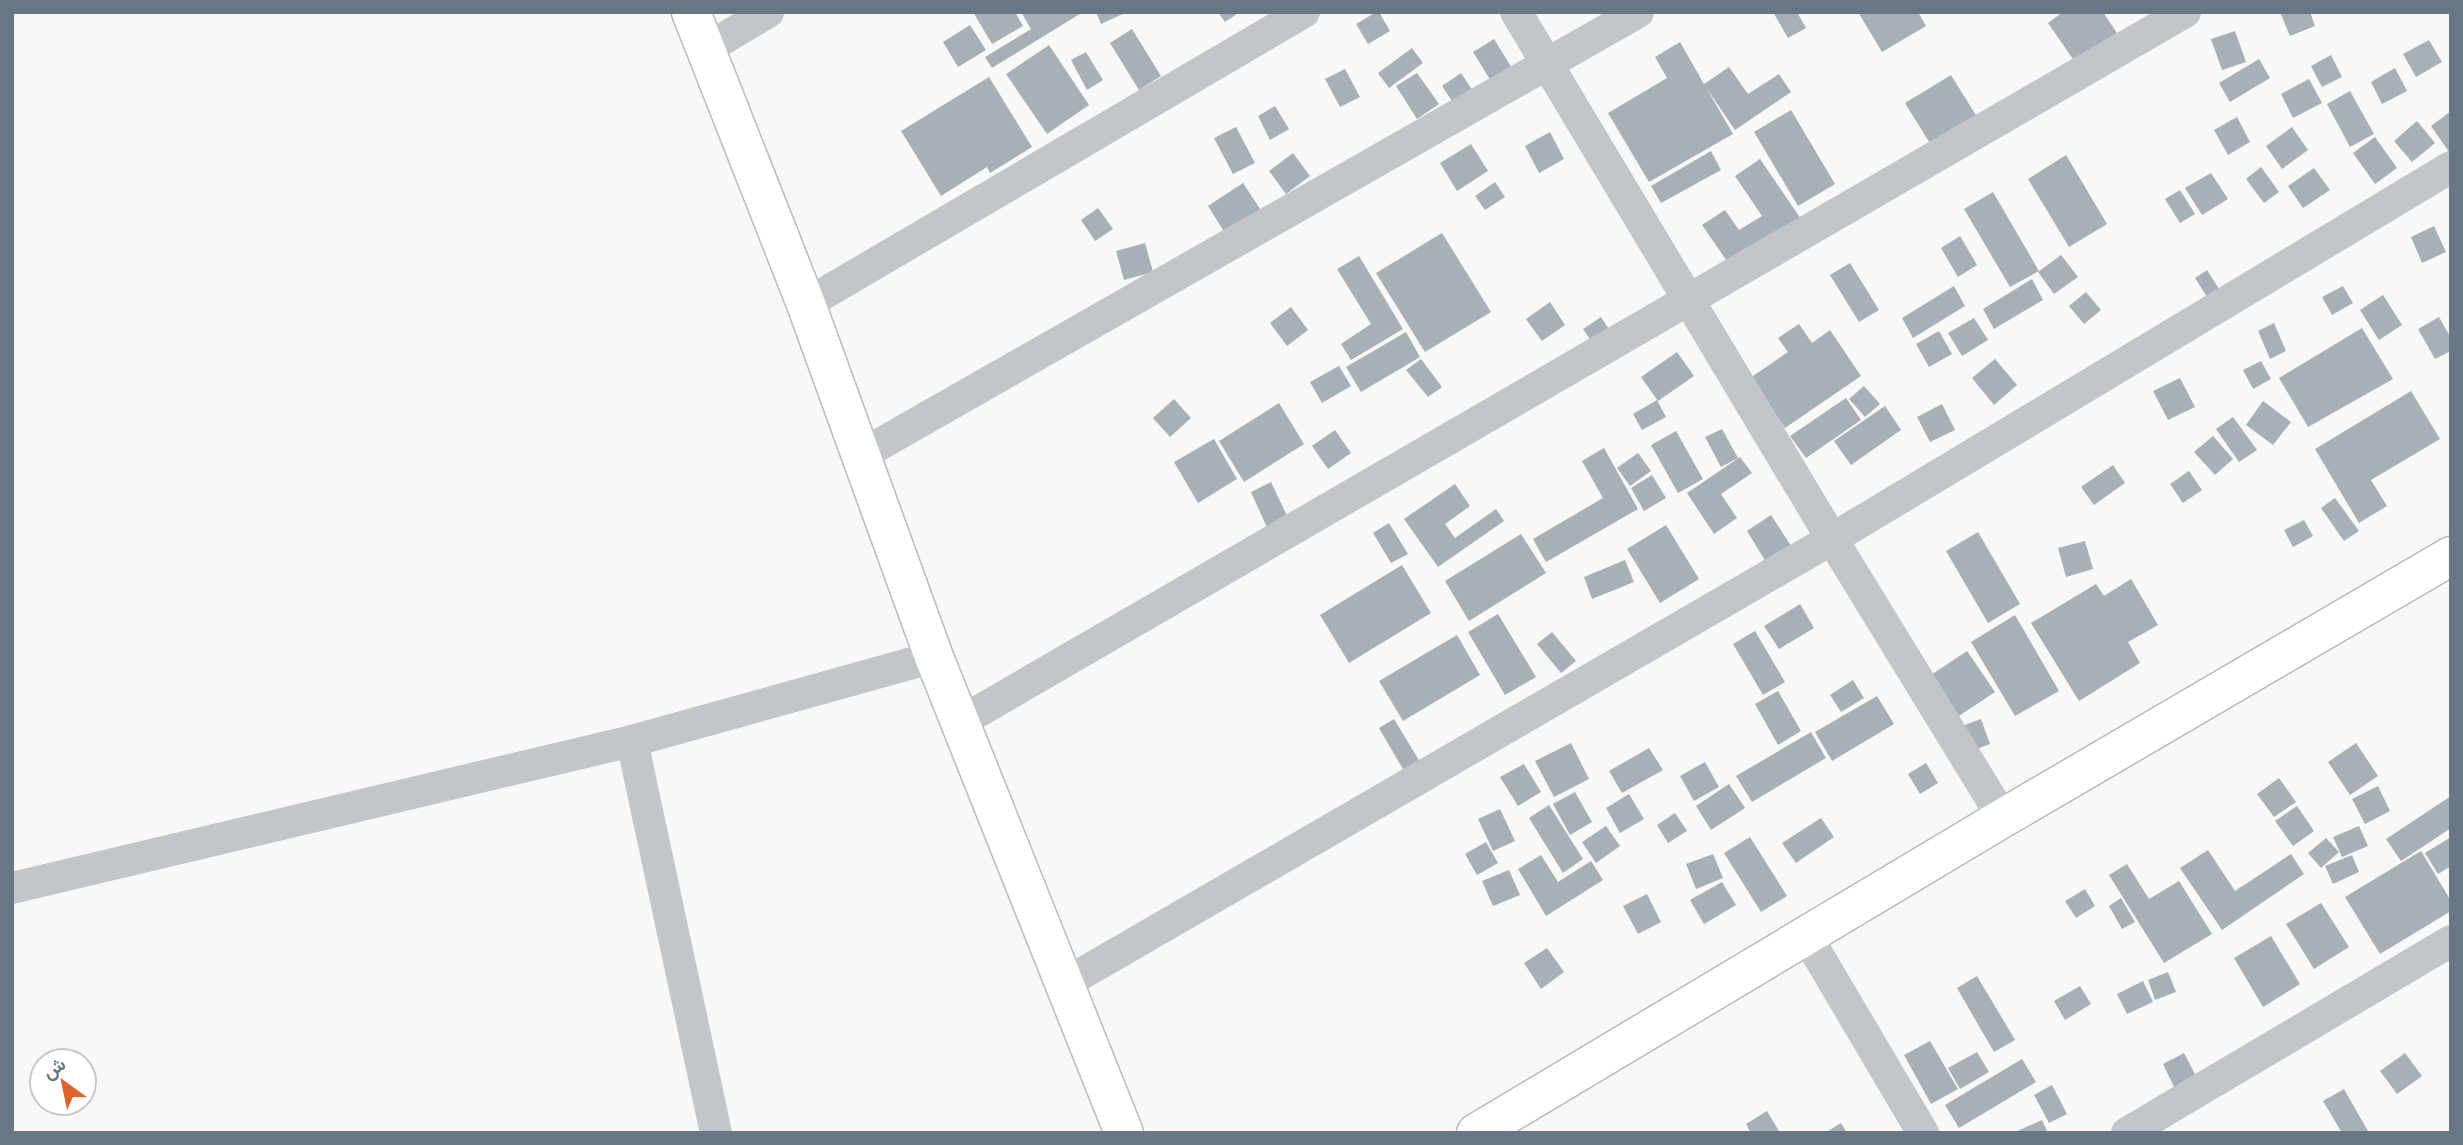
<svg xmlns="http://www.w3.org/2000/svg" width="2463" height="1145" viewBox="0 0 2463 1145" font-family="Cabin,Vazirmatn,sans-serif">
<rect width="100%" height="100%" fill="#f8f8f6"/>
<g fill="#a8b0b7">
<path d="M973,12H1015L1023,26L992,44Z"/>
<path d="M1021,12H1083L992,68L985,57L1031,29Z"/>
<path d="M1096,12H1127L1101,24Z"/>
<path d="M1218,12H1240L1225,22Z"/>
<path d="M1376,12H1379L1390,31L1368,44L1356,24Z"/>
<path d="M1773,12H1797L1806,28L1788,38Z"/>
<path d="M1858,12H1918L1926,26L1882,52Z"/>
<path d="M2063,12H2103L2117,33L2075,62L2048,23Z"/>
<path d="M2280,12H2310L2315,26L2290,36Z"/>
<path d="M970,25L986,50L958,67L943,42Z"/>
<path d="M1132,29L1161,76L1139,90L1110,43Z"/>
<path d="M2235,31L2246,62L2222,70L2211,39Z"/>
<path d="M1494,39L1515,73L1494,86L1473,52Z"/>
<path d="M2429,40L2442,62L2416,77L2403,54Z"/>
<path d="M1680,42L1704,84L1729,67L1748,94L1779,74L1791,92L1735,130L1707,89L1733,134L1649,182L1608,113L1667,78L1655,57Z"/>
<path d="M1049,45L1089,105L1047,134L1006,74Z"/>
<path d="M1412,48L1423,63L1389,88L1378,73Z"/>
<path d="M1086,52L1103,80L1087,90L1071,60Z"/>
<path d="M2331,55L2342,77L2322,87L2311,66Z"/>
<path d="M2259,59L2270,78L2230,102L2219,83Z"/>
<path d="M2395,68L2407,91L2382,104L2371,82Z"/>
<path d="M1345,69L1360,97L1340,107L1325,79Z"/>
<path d="M1417,73L1439,104L1417,119L1396,86Z"/>
<path d="M1461,73L1473,91L1454,104L1442,86Z"/>
<path d="M1951,75L1977,117L1931,145L1905,103Z"/>
<path d="M989,77L1032,147L990,173L987,167L941,196L901,131Z"/>
<path d="M2309,79L2322,103L2293,118L2281,94Z"/>
<path d="M2350,91L2374,134L2350,147L2327,104Z"/>
<path d="M1275,106L1289,129L1270,140L1258,116Z"/>
<path d="M1791,110L1835,184L1798,206L1754,132Z"/>
<path d="M2451,111V150L2449,152L2431,126Z"/>
<path d="M2237,117L2250,142L2228,155L2214,130Z"/>
<path d="M2417,121L2435,143L2412,162L2394,141Z"/>
<path d="M1236,127L1255,163L1233,174L1214,138Z"/>
<path d="M2292,127L2308,150L2282,169L2266,146Z"/>
<path d="M1550,132L1564,159L1539,173L1525,146Z"/>
<path d="M2375,137L2397,168L2375,184L2353,153Z"/>
<path d="M1471,144L1488,171L1457,191L1440,163Z"/>
<path d="M1711,151L1721,170L1661,203L1651,186Z"/>
<path d="M1293,153L1310,176L1286,194L1269,171Z"/>
<path d="M2066,155L2107,224L2069,247L2028,179Z"/>
<path d="M1760,159L1801,219L1731,267L1702,225L1725,210L1739,230L1762,216L1735,176Z"/>
<path d="M2261,167L2279,192L2264,203L2246,179Z"/>
<path d="M2314,168L2330,190L2303,208L2288,186Z"/>
<path d="M2211,173L2228,199L2202,215L2185,188Z"/>
<path d="M1495,182L1505,197L1485,210L1475,196Z"/>
<path d="M1243,183L1264,215L1228,238L1208,206Z"/>
<path d="M2180,190L2195,214L2180,223L2165,199Z"/>
<path d="M1993,192L2039,271L2010,287L1964,209Z"/>
<path d="M1098,208L1113,229L1095,241L1081,220Z"/>
<path d="M2434,226L2446,252L2422,263L2411,237Z"/>
<path d="M1442,233L1491,312L1425,352L1376,273Z"/>
<path d="M1960,236L1977,265L1958,277L1941,248Z"/>
<path d="M1145,243L1153,272L1124,280L1116,251Z"/>
<path d="M2061,255L2078,277L2054,294L2038,272Z"/>
<path d="M1359,256L1403,329L1351,360L1341,344L1371,324L1337,269Z"/>
<path d="M1850,263L1879,310L1859,322L1830,275Z"/>
<path d="M2207,270L2221,292L2209,300L2195,278Z"/>
<path d="M2032,279L2043,300L1994,329L1983,309Z"/>
<path d="M1954,286L1965,306L1913,338L1902,318Z"/>
<path d="M2343,286L2353,303L2332,315L2322,297Z"/>
<path d="M2086,292L2101,310L2084,324L2069,306Z"/>
<path d="M2383,295L2402,325L2379,340L2360,310Z"/>
<path d="M1550,302L1565,325L1542,341L1526,319Z"/>
<path d="M1291,307L1308,330L1287,346L1270,323Z"/>
<path d="M1601,317L1614,337L1596,348L1583,329Z"/>
<path d="M2439,317L2451,338V351L2435,359L2418,329Z"/>
<path d="M1974,318L1988,340L1962,356L1948,333Z"/>
<path d="M2274,323L2286,351L2270,359L2258,331Z"/>
<path d="M1799,324L1812,343L1830,330L1861,376L1785,428L1750,378L1788,352L1778,338Z"/>
<path d="M2362,328L2393,379L2308,427L2279,378Z"/>
<path d="M1939,331L1952,354L1929,367L1916,344Z"/>
<path d="M1406,332L1420,357L1361,392L1346,367Z"/>
<path d="M1677,352L1694,376L1658,401L1641,377Z"/>
<path d="M1421,359L1442,387L1428,397L1406,370Z"/>
<path d="M1995,359L2017,385L1994,405L1972,378Z"/>
<path d="M2261,361L2271,379L2253,389L2243,370Z"/>
<path d="M1339,366L1351,386L1322,403L1310,382Z"/>
<path d="M2180,378L2195,407L2168,420L2153,391Z"/>
<path d="M1864,386L1880,404L1865,417L1849,399Z"/>
<path d="M2411,391L2440,439L2371,480L2387,506L2359,523L2315,449Z"/>
<path d="M1846,398L1861,420L1806,458L1790,436Z"/>
<path d="M1174,399L1191,418L1170,437L1153,418Z"/>
<path d="M1657,400L1666,417L1642,430L1633,414Z"/>
<path d="M2263,401L2291,422L2273,445L2246,425Z"/>
<path d="M1279,403L1304,444L1244,482L1219,441Z"/>
<path d="M1942,404L1955,430L1930,442L1917,417Z"/>
<path d="M1885,406L1901,430L1851,465L1834,441Z"/>
<path d="M2233,417L2257,450L2239,462L2216,429Z"/>
<path d="M1722,429L1738,458L1721,467L1705,437Z"/>
<path d="M1335,430L1351,453L1328,469L1312,446Z"/>
<path d="M1676,431L1703,479L1678,493L1651,445Z"/>
<path d="M2213,436L2233,459L2215,475L2194,452Z"/>
<path d="M1214,439L1237,479L1198,503L1174,462Z"/>
<path d="M1604,448L1638,509L1546,562L1533,539L1603,498L1582,461Z"/>
<path d="M1638,453L1651,471L1630,486L1617,468Z"/>
<path d="M1740,457L1752,473L1721,494L1737,518L1714,534L1687,493Z"/>
<path d="M2113,465L2125,483L2094,505L2081,487Z"/>
<path d="M2189,471L2202,490L2183,503L2170,484Z"/>
<path d="M1652,475L1666,498L1644,511L1631,488Z"/>
<path d="M1271,482L1290,522L1269,532L1251,492Z"/>
<path d="M1455,484L1470,506L1445,524L1455,538L1496,509L1504,521L1438,567L1404,519Z"/>
<path d="M2335,498L2359,531L2344,541L2321,508Z"/>
<path d="M1771,515L1791,546L1766,562L1747,531Z"/>
<path d="M2304,520L2313,536L2293,547L2284,530Z"/>
<path d="M1389,523L1408,554L1391,563L1373,533Z"/>
<path d="M1666,525L1699,579L1660,603L1627,549Z"/>
<path d="M1978,532L2020,604L1988,623L1946,551Z"/>
<path d="M1521,534L1546,573L1469,621L1445,581Z"/>
<path d="M2085,541L2093,569L2066,577L2058,548Z"/>
<path d="M1625,560L1634,582L1592,599L1584,577Z"/>
<path d="M1402,565L1431,613L1349,663L1320,615Z"/>
<path d="M2131,579L2158,625L2128,642L2140,663L2079,701L2031,623L2096,584L2104,596Z"/>
<path d="M1800,604L1814,628L1779,649L1764,626Z"/>
<path d="M1498,614L1536,677L1505,695L1468,632Z"/>
<path d="M2015,615L2059,691L2015,716L1971,642Z"/>
<path d="M1755,631L1785,682L1763,695L1733,644Z"/>
<path d="M1552,632L1576,661L1561,673L1537,644Z"/>
<path d="M1457,635L1480,675L1403,721L1379,681Z"/>
<path d="M1967,651L1995,692L1956,718L1928,677Z"/>
<path d="M1853,680L1864,698L1841,712L1830,695Z"/>
<path d="M1778,691L1801,731L1778,745L1755,704Z"/>
<path d="M1877,696L1894,724L1832,761L1815,732Z"/>
<path d="M1394,719L1423,767L1407,776L1379,728Z"/>
<path d="M1981,719L1990,744L1971,751L1962,726Z"/>
<path d="M1811,732L1826,758L1752,802L1736,776Z"/>
<path d="M1571,743L1589,779L1554,797L1535,761Z"/>
<path d="M2356,743L2378,776L2350,795L2328,762Z"/>
<path d="M1649,748L1663,770L1622,793L1609,771Z"/>
<path d="M1705,762L1719,787L1694,801L1680,776Z"/>
<path d="M1926,763L1938,783L1920,794L1908,774Z"/>
<path d="M1524,764L1541,792L1518,806L1500,777Z"/>
<path d="M2279,778L2296,802L2274,817L2257,794Z"/>
<path d="M1729,784L1745,808L1711,830L1696,806Z"/>
<path d="M2378,786L2390,811L2365,824L2352,799Z"/>
<path d="M1575,792L1592,822L1570,835L1553,804Z"/>
<path d="M1629,794L1644,819L1620,833L1606,808Z"/>
<path d="M2451,796V828L2401,861L2386,839Z"/>
<path d="M1549,805L1583,859L1563,873L1529,818Z"/>
<path d="M2297,806L2314,831L2293,846L2275,821Z"/>
<path d="M1500,809L1515,841L1493,851L1478,819Z"/>
<path d="M1675,813L1687,831L1668,843L1657,825Z"/>
<path d="M1821,818L1834,837L1796,863L1782,843Z"/>
<path d="M1606,826L1620,846L1596,863L1582,842Z"/>
<path d="M2359,826L2368,846L2342,857L2333,837Z"/>
<path d="M1750,837L1787,896L1761,912L1724,853Z"/>
<path d="M2451,837V866L2438,874L2425,853Z"/>
<path d="M2326,838L2339,852L2321,868L2308,853Z"/>
<path d="M1486,842L1498,863L1477,875L1465,854Z"/>
<path d="M2208,850L2235,891L2291,854L2304,874L2222,930L2180,868Z"/>
<path d="M2421,851L2451,901V911L2380,954L2345,897Z"/>
<path d="M1713,854L1723,878L1696,889L1686,864Z"/>
<path d="M1541,855L1558,882L1591,861L1603,880L1546,916L1518,869Z"/>
<path d="M2352,855L2359,872L2333,884L2325,866Z"/>
<path d="M2127,864L2149,899L2179,881L2212,934L2164,963L2109,875Z"/>
<path d="M1509,870L1520,895L1493,906L1482,881Z"/>
<path d="M1722,882L1736,905L1704,924L1690,900Z"/>
<path d="M2085,889L2095,906L2076,918L2065,901Z"/>
<path d="M1647,894L1661,922L1638,934L1623,906Z"/>
<path d="M2121,898L2135,922L2122,929L2109,906Z"/>
<path d="M2321,903L2349,947L2314,969L2286,924Z"/>
<path d="M2271,936L2300,984L2263,1007L2234,958Z"/>
<path d="M1547,948L1564,972L1541,989L1524,963Z"/>
<path d="M2168,972L2176,992L2155,1000L2148,980Z"/>
<path d="M1977,976L2015,1040L1994,1052L1957,988Z"/>
<path d="M2143,981L2153,1002L2127,1014L2117,994Z"/>
<path d="M2080,986L2091,1004L2065,1020L2054,1001Z"/>
<path d="M1930,1041L1958,1089L1931,1104L1904,1055Z"/>
<path d="M1977,1052L1989,1072L1960,1089L1948,1068Z"/>
<path d="M2184,1053L2197,1078L2175,1089L2163,1064Z"/>
<path d="M2405,1053L2422,1076L2397,1094L2380,1071Z"/>
<path d="M2022,1059L2036,1082L1959,1128L1945,1105Z"/>
<path d="M2052,1085L2067,1114L2049,1123L2034,1095Z"/>
<path d="M2344,1089L2369,1133H2342L2323,1101Z"/>
<path d="M1767,1111L1780,1133H1751L1746,1124Z"/>
<path d="M2042,1120L2048,1133H2013Z"/>
<path d="M1841,1123L1847,1133H1825Z"/>
</g>
<g fill="none" stroke-linecap="round" stroke-linejoin="round">
<g stroke="#b6bbc0" stroke-width="41">
<g id="secondary">
<path d="M691,12L806,304L934,657L1124,1133"/>
<path d="M1476,1133L2003,818L2451,556"/>
</g>
</g>
<g stroke="#c2c5c9" stroke-width="32">
<path d="M1516,12L1832,539L2003,818"/>
<path d="M706,49L768,12"/>
<path d="M806,304L1304,12"/>
<path d="M861,455L1638,12"/>
<path d="M960,722L2185,12"/>
<path d="M632,741L716,1133"/>
<path d="M12,888L632,741L934,657"/>
<path d="M1806,935L1923,1133"/>
<path d="M1064,984L1832,539L2451,167"/>
<path d="M2127,1133L2451,941"/>
</g>
<use href="#secondary" stroke="#fff" stroke-width="38"/>
</g>
<rect width="2463" height="1145" fill="none" stroke="#687786" stroke-width="28"/>
<g transform="translate(63 1082) rotate(327)"><circle r="33" fill="#ffffff" stroke="#c3c9cf" stroke-width="2"/>
<path d="M0-5L12 26L0 18L-12 26Z" fill="#e0632e"/>
<text y="-10" font-size="19" font-weight="bold" text-anchor="middle" fill="#687786">ش</text>
</g>
</svg>
